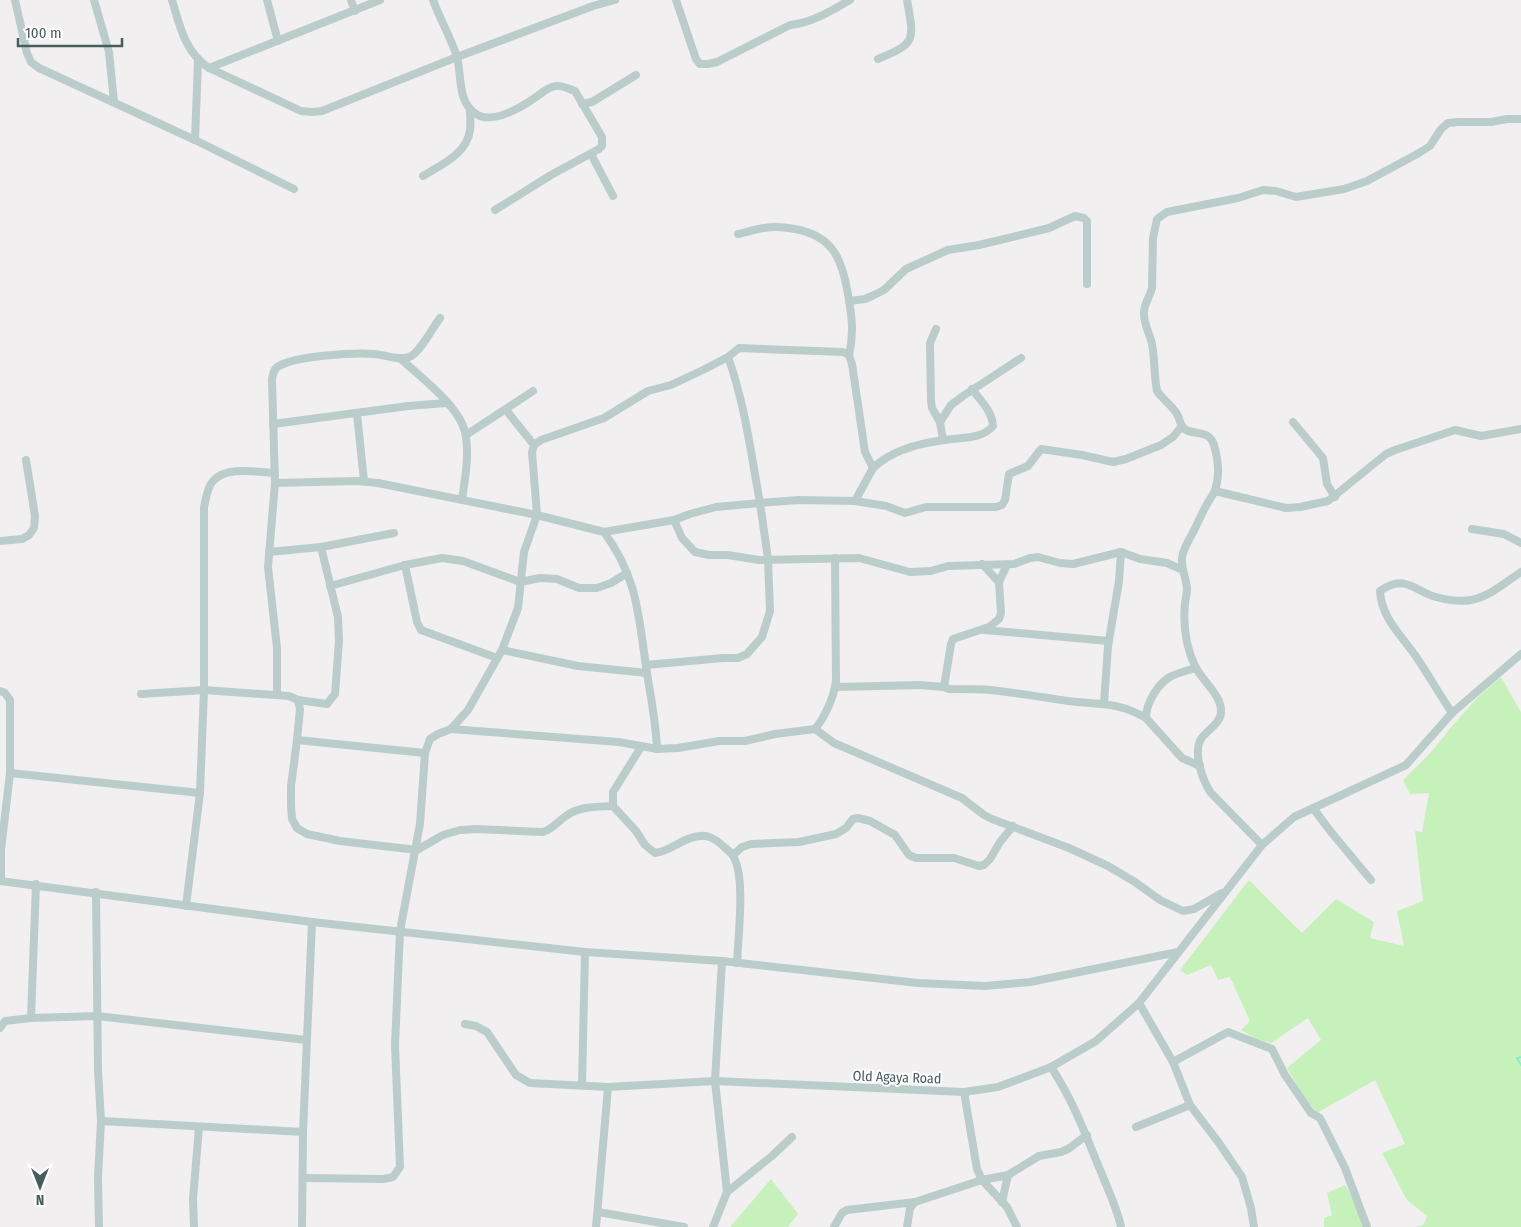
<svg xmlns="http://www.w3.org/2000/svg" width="1521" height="1227" viewBox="0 0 1521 1227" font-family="'Fira Sans Condensed',sans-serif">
<rect width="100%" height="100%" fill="#f2eff1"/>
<g fill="#c7f1bb">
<path d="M1501,677L1521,712V1227H1416L1423,1225L1427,1216L1407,1200L1382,1153L1405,1144L1375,1080L1317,1113L1302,1094L1287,1068L1321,1040L1308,1018L1271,1043L1256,1039L1241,1030L1250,1021L1230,977L1218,980L1211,965L1187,975L1180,970L1249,880L1302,933L1336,899L1374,922L1370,938L1404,946L1397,911L1423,901L1415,831L1422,832L1429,793L1410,794L1403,780L1432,751L1453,725L1477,698Z"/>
<path d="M771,1179L798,1214L788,1227H730Z"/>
<path d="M1345,1185L1370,1227H1324V1218L1332,1215L1327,1193Z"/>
</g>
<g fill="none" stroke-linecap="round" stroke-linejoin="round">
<path stroke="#86f0c7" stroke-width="2" d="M1521,1057L1517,1058L1521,1065"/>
<g stroke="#bacdca" stroke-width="8">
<path d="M15,0L27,53L31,62L39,68L195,140L294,189"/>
<path d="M94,0L109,52L114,102"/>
<path d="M172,0C180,27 185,52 209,68L301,111L312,112L322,111L457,57L593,6L615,0"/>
<path d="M267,0L278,41"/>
<path d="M351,0L355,11"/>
<path d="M433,0C440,19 451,38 457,57C462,76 457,102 476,114C492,125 522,107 536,97C542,93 549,86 556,86C562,85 569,89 575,91L602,137V146L599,149L551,175L495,210"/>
<path d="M676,0L696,59L700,64H708L717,62L790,25C812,23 831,11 850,0"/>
<path d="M878,59C917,43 914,40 907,0"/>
<path d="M209,68L380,0"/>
<path d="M582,104L592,102L636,75"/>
<path d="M195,140L198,61"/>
<path d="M591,154L613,196"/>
<path d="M423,176C441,165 467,154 470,130C471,123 470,116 470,110"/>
<path d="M738,234C747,232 756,229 764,228C774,226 785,227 795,229C833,236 842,259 848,294C852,316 854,334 849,355"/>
<path d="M849,301L865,299L874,295L884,290L906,269L948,250L979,245L1049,228L1075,216L1084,218L1087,221V284"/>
<path d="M936,329L930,343L931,401L932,408L940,422L943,440"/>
<path d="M400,358C420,377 463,408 466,437C469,458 465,479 462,499"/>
<path d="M506,410L534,445"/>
<path d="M357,414L364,481"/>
<path d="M940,422L951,405L963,396L1021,358"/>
<path d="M1293,422L1323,458L1327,484L1335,497"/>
<path d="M273,424L408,406L447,403"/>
<path d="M466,435L533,391"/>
<path d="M873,468C892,450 920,443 945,440C961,437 981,440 993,426C992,411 981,401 972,389"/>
<path d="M275,483L357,481L378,483L537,515L604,532C637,577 638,612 646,666C650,694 656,721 657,749"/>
<path d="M1215,491L1286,508L1300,507L1328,501L1386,454L1395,450L1455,430L1481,436L1521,429"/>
<path d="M674,520L682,538L695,552L709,555H728L759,560L859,558L910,572L931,571L948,566L1014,564L1030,558L1038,557L1060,563L1073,564L1121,552L1140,559L1167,563L1183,570"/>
<path d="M1472,529L1504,534L1521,543"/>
<path d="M604,532L674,520L690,514L716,507L760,503C751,454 745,404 728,357"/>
<path d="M0,541L22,539L29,535L34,528L35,516L26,460"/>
<path d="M269,552L321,547L394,533"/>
<path d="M982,564L999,582"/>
<path d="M405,565L417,622L421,630L497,658"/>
<path d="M330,586L405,565L442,558L463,561L520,582L540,578L557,579L579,588H597L611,583L627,573"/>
<path d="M984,630L1109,641"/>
<path d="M502,650L578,666L647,673"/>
<path d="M646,665L723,658H738L747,654L762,637L770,611L768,559L760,503L799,500L855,501L886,506L905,513L926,507H996L1002,505L1005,500L1009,474L1028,466L1041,449L1082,455L1113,462L1126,459L1161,445L1173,437L1182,426"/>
<path d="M1196,668C1173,674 1162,677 1151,699C1148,705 1146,710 1146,718L1182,758L1200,766"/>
<path d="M835,687L920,685L944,687L951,644L953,639L989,627L999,619L1001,613L999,582L1007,565"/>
<path d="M944,687L949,689C963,689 977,689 991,690C1017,693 1042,697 1068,701C1099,705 1117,701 1146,718"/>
<path d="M0,691L5,693L10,700V773L1,850V881"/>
<path d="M141,694L204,690L289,696L298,700L300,709L297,740L425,753"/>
<path d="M277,695V648L268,567L275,483L272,379C273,374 274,368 279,366C296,356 355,352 375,354C385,355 399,361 409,357C419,354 433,327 440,318"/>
<path d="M298,700L327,704L335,694L339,641L338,617L321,547"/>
<path d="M1104,703L1108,646L1119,581L1121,552"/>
<path d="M1452,713C1440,695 1429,676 1417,658C1403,637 1381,618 1380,591C1405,573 1414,591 1436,597C1446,600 1461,602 1471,600C1489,597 1506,582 1521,572"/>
<path d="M451,729L619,742L657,749L678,748L719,741H745L775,734L815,729C825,717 834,697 836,681L835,558"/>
<path d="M815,729L834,743L962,798L984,815L992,819L1069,848L1108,866L1135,882L1160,900L1183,911L1194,909L1222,893"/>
<path d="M297,740L291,786V805L292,819L297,828L307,834L340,841L417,850L443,835L460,830L477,829L543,832C553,829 557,822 566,816C579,806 597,807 613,806"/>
<path d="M641,747L613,792V806L636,831L645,845L655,853C672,851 684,836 701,836C708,835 717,840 722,845C725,848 731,852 733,856C746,877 738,936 737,963"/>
<path d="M10,773L200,793"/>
<path d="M1313,808L1331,832L1371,880"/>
<path d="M1262,845L1211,793C1202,780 1193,752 1201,739C1207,730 1221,723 1221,712C1222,695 1202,681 1195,666C1186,647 1183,624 1185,603C1186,598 1187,593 1187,588C1186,578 1181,568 1182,558C1183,549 1188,542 1192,534C1197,525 1201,515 1206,506C1208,501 1213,496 1215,490C1220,476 1218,459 1214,445C1209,430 1197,435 1186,430C1180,427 1180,419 1177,414C1172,405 1163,400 1157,391C1154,376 1155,360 1152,344C1150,334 1144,325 1144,314C1143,305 1150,297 1152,288L1153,238L1157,219L1167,212L1238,198L1263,190L1276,191L1296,197L1344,189L1367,181L1419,153L1430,146L1441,129L1448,123L1458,122H1491L1507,119H1521"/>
<path d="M733,855L742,847L751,844L799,842L836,834L846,828L853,819L858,818L870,821L895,835L909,855L916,858H954L979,866L984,865L990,859L1000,842L1013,826"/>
<path d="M0,881L312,922L585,952L722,961L918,983L985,986L1030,982L1178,952"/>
<path d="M96,892L98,1070L101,1121L98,1177L99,1227"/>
<path d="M186,906L200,793L204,690V507C206,499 207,487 213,481C226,466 256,472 275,473"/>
<path d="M1139,1003L1173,1062L1228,1032L1272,1049L1285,1075L1311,1113L1320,1118L1345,1168L1367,1227"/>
<path d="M31,1018L97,1016L306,1040"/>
<path d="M465,1024L476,1026L487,1032L516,1075L530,1083L608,1087L715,1081L964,1092L998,1087L1051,1067L1096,1041L1139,1003L1262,845L1294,817L1406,765L1452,713L1521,654"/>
<path d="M0,1028L5,1021L31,1018L36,884"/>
<path d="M1173,1062L1190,1105L1219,1143L1242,1177L1251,1208L1254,1227"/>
<path d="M1051,1067C1074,1102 1085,1134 1101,1172C1108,1190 1117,1208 1121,1227"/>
<path d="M582,1085L585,952"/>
<path d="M964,1092L977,1169L982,1180L1007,1207L1017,1227"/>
<path d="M101,1121L303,1132"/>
<path d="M1136,1127L1190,1105"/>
<path d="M304,1178L383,1179L393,1177L400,1167L395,1045L400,931L420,824L425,753L430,739L438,734L451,729L468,710L502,650L518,608L524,552L537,515L532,452L534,445L541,440L604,418L648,391L671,385L703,370L728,357L739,348L843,352L849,355L852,364L865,452L873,468L855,501"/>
<path d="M727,1192L772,1156L792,1137"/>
<path d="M1002,1202L1008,1175"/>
<path d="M598,1212L684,1227"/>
<path d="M194,1227L193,1199L199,1127"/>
<path d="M302,1227L303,1132L312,922"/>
<path d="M596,1227L608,1087"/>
<path d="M713,1227L727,1192L715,1081L722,961"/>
<path d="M834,1227L842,1213L847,1210L915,1202"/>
<path d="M907,1227L910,1208L915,1202L982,1180L1008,1175L1039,1156L1061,1152L1068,1149L1087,1135"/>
</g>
</g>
<g text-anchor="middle" stroke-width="4" stroke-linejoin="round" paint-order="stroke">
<g font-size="14" fill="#465e5b" stroke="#fff">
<text transform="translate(897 1077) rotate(2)" y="5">Old Agaya Road</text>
</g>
</g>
<g transform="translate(40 1187) rotate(180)" stroke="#ffffff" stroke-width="4" paint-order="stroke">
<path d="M0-4L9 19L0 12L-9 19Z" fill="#465e5b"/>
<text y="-8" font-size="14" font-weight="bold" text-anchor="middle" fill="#465e5b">N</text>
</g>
<path d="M18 38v8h104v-8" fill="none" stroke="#465e5b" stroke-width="2.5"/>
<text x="25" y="38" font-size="15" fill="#465e5b" stroke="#ffffff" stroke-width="4" paint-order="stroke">100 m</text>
</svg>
